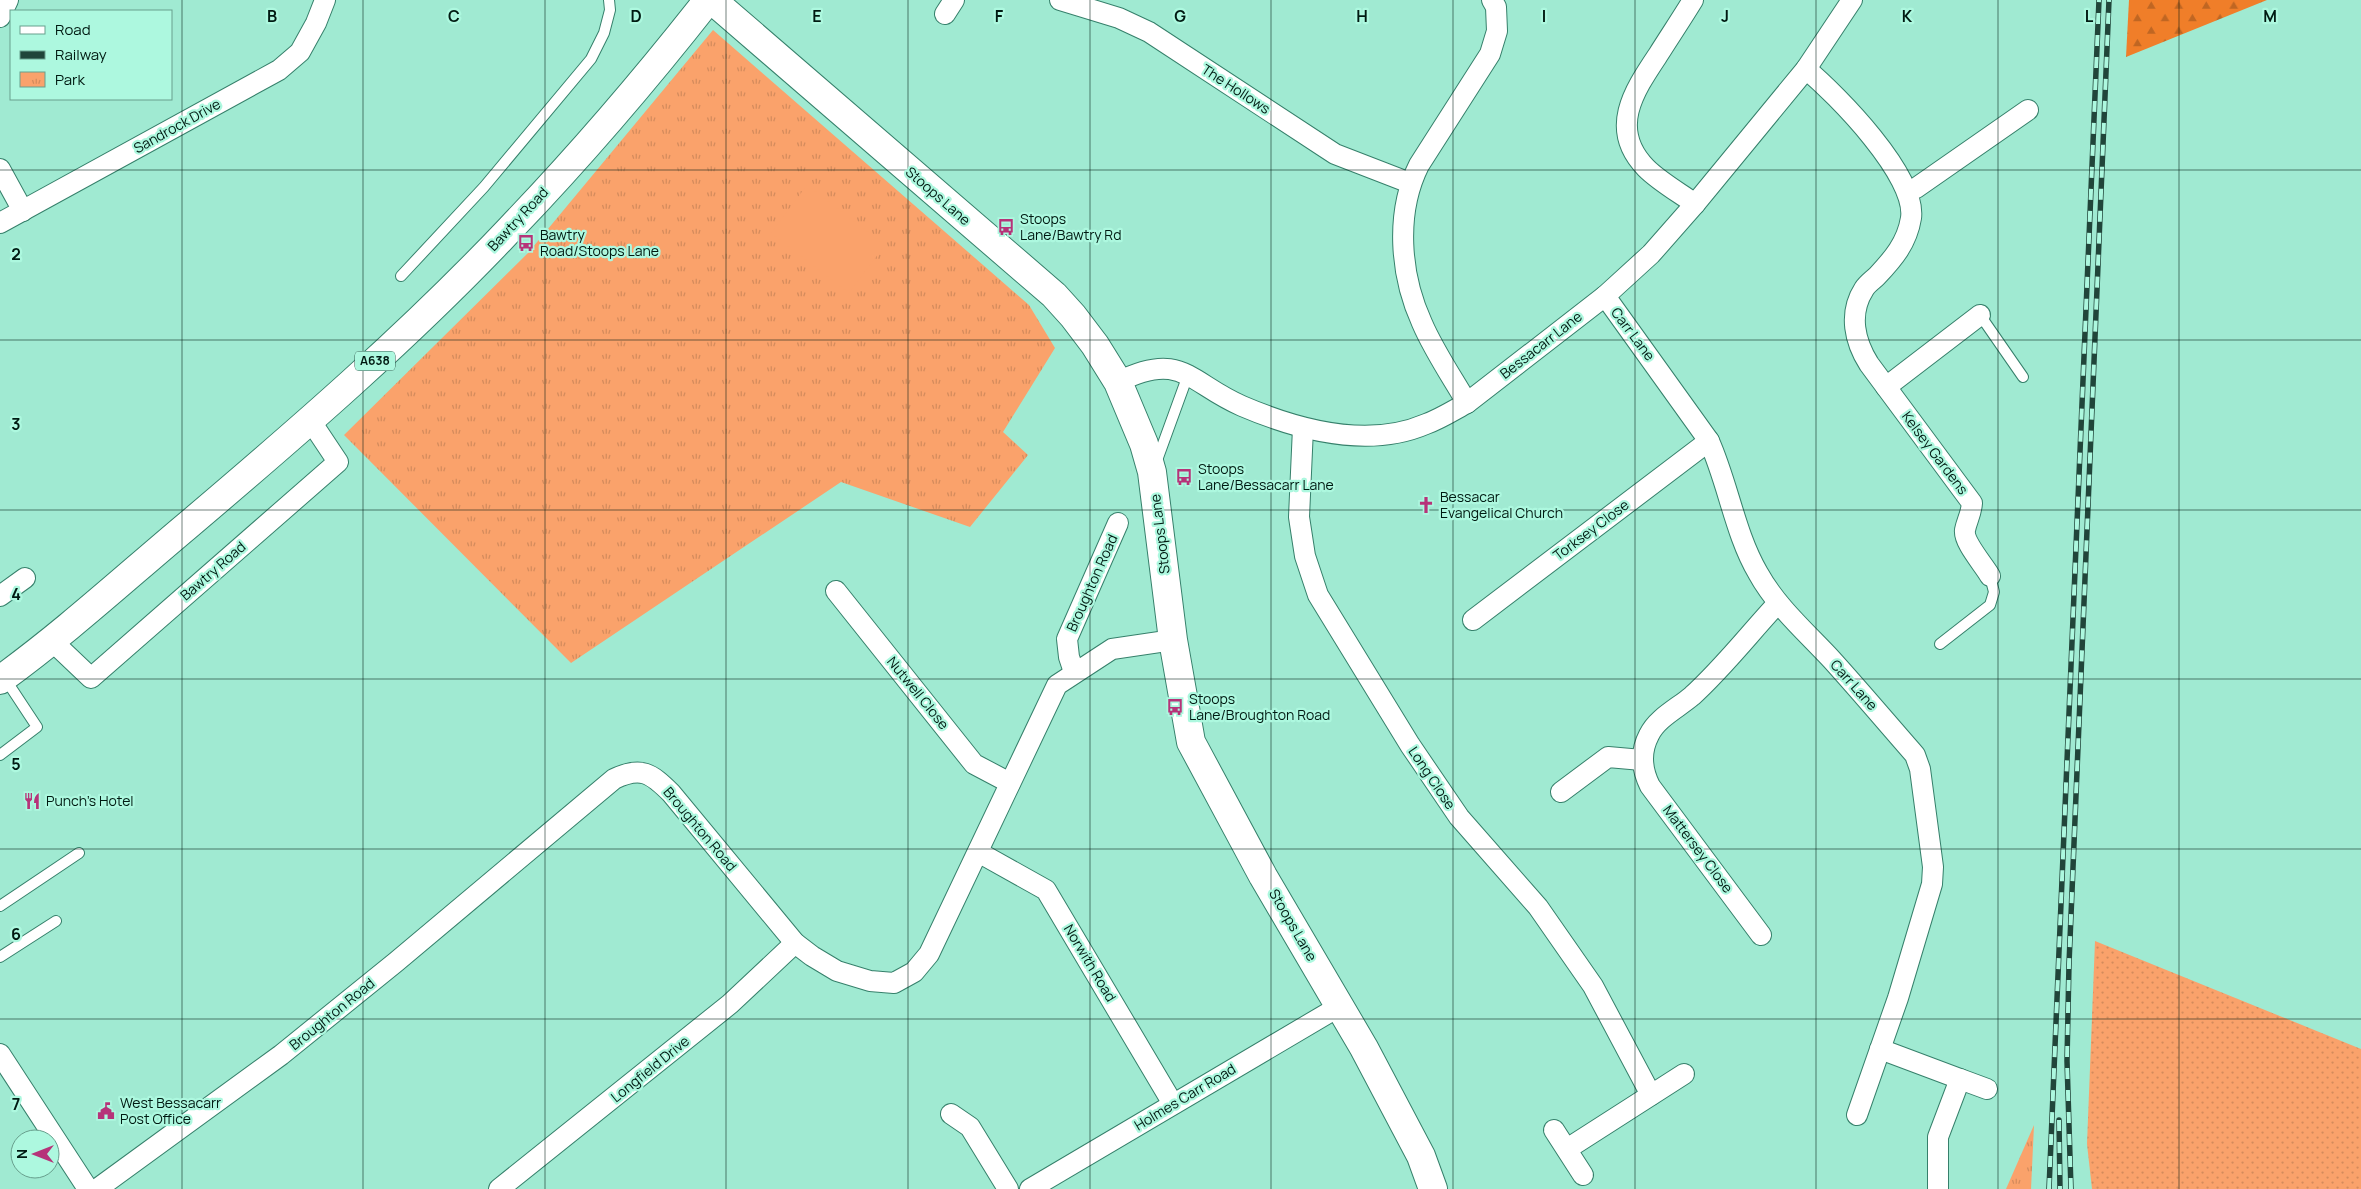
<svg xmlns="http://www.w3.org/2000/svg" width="2361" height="1189" viewBox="0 0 2361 1189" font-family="Manrope,sans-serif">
<defs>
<pattern id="grass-dots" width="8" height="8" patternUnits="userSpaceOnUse" patternTransform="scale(1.25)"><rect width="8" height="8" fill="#faa26b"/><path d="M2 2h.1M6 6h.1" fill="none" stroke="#d48b5c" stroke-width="1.8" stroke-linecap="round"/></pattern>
<pattern id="forest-firs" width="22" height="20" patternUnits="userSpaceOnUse" patternTransform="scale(1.25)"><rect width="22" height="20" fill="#f07e29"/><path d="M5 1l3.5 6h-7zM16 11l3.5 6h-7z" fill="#c06622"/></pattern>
<pattern id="park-tufts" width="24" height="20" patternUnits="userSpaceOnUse" patternTransform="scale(1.25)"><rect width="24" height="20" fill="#faa26b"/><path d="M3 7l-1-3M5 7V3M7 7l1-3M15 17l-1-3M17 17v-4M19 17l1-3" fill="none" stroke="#d48b5c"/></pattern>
</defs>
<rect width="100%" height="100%" fill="#a0ead2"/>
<path fill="url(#grass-dots)" d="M2095,941L2361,1049V1189H2092L2087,1144Z"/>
<path fill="url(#forest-firs)" d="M2129,0H2267L2126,57Z"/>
<g fill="url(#park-tufts)">
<path d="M713,30L1029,305L1055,348L1003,432L1028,455L970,527L841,482L571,663L344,435L528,253Z"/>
<path d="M2034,1125L2031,1189H2006Z"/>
</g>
<path fill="#faa26b" d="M807,185L885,245L849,293L771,233Z"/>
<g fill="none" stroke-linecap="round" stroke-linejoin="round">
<g stroke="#36806b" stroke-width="12">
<g id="lane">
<path d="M401,276L484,187L591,59L604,33L610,10L609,0"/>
<path d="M1980,315L2023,377"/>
<path d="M1156,463L1188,375"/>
<path d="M1940,644L1990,605L1994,592L1990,576"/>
<path d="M0,755L37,727L4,677"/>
<path d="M0,906L79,853"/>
<path d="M0,957L56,921"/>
</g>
</g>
<g stroke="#36806b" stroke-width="22">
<g id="street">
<path d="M1060,0L1119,18L1149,32L1335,154L1410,183"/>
<path d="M1693,0C1682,18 1670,36 1658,55C1634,91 1608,129 1646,168C1660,182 1680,193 1695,204"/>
<path d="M945,14L954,0"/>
<path d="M0,17L8,0"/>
<path d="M1806,69C1837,95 1917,176 1911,218C1907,243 1893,259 1877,276C1873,280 1867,284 1864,289C1848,314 1855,342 1869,364L1972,503C1971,515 1967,520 1965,530C1963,542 1984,565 1990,576"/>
<path d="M0,169L23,211"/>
<path d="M1907,190L1916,188L2028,110"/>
<path d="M0,223L279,70L300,52L316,23L325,0"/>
<path d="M1605,296L1709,441C1728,483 1735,534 1758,573C1776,606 1806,632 1832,660C1860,691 1887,723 1915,755L1920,769L1933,867L1932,884L1898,998L1857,1115"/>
<path d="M1118,382C1182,350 1189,383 1242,406C1298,430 1368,449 1426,424C1440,419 1454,410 1467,403L1605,296L1651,254L1695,204L1806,69L1852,0"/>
<path d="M1886,387L1980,315"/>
<path d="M1467,403C1452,377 1434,351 1422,323C1400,275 1395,213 1419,165L1490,54L1497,31L1496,7L1492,0"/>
<path d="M1303,428L1299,517L1305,556L1318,595L1410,745L1459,817L1538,907L1593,986L1651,1095"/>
<path d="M836,591L974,764L1010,783"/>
<path d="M0,596L25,578"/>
<path d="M1473,620L1709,441"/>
<path d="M51,640L91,678L338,462L310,420"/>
<path d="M1074,672L1069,657L1067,639L1118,523"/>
<path d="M1561,792L1608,757L1642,760"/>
<path d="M978,852L1046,890L1173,1104"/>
<path d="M1761,935L1650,786C1642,770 1640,752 1649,735C1657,718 1678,708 1692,696C1723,668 1750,633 1778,603"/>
<path d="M1880,1049L1960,1079L1938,1137V1189"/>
<path d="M0,1054L88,1189"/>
<path d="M1960,1079L1987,1089"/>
<path d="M951,1114L970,1127L1008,1189"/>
<path d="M1554,1130L1583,1175"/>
<path d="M1567,1149L1684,1074"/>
<path d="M97,1189L281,1055L396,962L614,779C641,766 651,773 671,793L795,943L812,956L837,971L870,981L894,983L914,972L929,954L1057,685L1112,649L1173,640"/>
<path d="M499,1189L730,1004L795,943"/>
<path d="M1030,1189L1340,1006"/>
</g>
</g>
<g stroke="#36806b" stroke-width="30">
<path id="secondary" d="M712,0L1054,295L1073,316L1095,345L1118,382L1144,444L1152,472L1173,640L1191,742L1263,876L1364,1048L1421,1156L1433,1189"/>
</g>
<g stroke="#36806b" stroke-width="30">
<path id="highway" d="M0,680C65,633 125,578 187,526C299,431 410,335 511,228C580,156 646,79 708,0"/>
</g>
<use href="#lane" stroke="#fff" stroke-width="10"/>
<use href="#street" stroke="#fff" stroke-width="20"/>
<use href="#secondary" stroke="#fff" stroke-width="28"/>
<use href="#highway" stroke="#fff" stroke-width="28"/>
<g stroke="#21453a" stroke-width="5.5">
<g id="rail">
<path d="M2059,1120L2060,1189"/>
<path d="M2049,1189L2099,0"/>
<path d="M2071,1189L2067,1061L2069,964L2109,0"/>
</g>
</g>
<use href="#rail" stroke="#adf8df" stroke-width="4" stroke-dasharray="11" stroke-linecap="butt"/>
</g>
<path fill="none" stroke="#001a12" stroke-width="1" stroke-opacity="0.55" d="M182,0V1189M363,0V1189M545,0V1189M726,0V1189M908,0V1189M1090,0V1189M1271,0V1189M1453,0V1189M1635,0V1189M1816,0V1189M1998,0V1189M2179,0V1189M0,170H2361M0,340H2361M0,510H2361M0,679H2361M0,849H2361M0,1019H2361"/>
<defs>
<g id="bus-bare" transform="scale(1.35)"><path d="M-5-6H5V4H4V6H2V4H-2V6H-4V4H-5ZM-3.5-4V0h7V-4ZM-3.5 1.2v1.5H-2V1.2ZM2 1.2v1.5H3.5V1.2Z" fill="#b63379" stroke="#adf8df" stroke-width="2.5" paint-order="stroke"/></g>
<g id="church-bare" transform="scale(1.35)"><path d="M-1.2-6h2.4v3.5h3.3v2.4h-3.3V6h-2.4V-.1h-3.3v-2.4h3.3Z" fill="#b63379" stroke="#adf8df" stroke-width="2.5" paint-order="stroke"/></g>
<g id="restaurant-bare" transform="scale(1.35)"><path d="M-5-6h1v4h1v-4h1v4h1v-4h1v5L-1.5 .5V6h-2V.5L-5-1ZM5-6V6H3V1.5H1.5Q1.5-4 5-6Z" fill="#b63379" stroke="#adf8df" stroke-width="2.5" paint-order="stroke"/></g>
<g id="civic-bare" transform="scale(1.35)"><path d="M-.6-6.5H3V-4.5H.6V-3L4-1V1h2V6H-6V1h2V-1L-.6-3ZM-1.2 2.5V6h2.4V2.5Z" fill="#b63379" stroke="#adf8df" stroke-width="2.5" paint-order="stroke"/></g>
</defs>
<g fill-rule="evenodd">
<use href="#bus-bare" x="1006" y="227"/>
<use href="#bus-bare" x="526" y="243"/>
<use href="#bus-bare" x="1184" y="477"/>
<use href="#church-bare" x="1426" y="505"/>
<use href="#bus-bare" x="1175" y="707"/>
<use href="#restaurant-bare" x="32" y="801"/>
<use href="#civic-bare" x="106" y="1111"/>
</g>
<g text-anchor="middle" stroke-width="4.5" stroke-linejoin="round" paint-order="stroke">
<rect fill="#adf8df" stroke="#345d50" stroke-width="1" x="355" y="351.5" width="40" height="19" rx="4"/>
<g font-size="12" font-weight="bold" fill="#001a12">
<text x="375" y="365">A638</text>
</g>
<g font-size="14" fill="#001a12" stroke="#adf8df">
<text transform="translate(1236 89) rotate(33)" y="5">The Hollows</text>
<text transform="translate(177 126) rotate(-29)" y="5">Sandrock Drive</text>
<text transform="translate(938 196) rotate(41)" y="5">Stoops Lane</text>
<text transform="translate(518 219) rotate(-47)" y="5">Bawtry Road</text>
<text transform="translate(1633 334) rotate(53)" y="5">Carr Lane</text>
<text transform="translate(1541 345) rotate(-38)" y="5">Bessacarr Lane</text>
<text transform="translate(1935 453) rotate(53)" y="5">Kelsey Gardens</text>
<text transform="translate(1591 530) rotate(-37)" y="5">Torksey Close</text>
<text transform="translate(1160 534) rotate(-97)" y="5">Stoops Lane</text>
<text transform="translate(213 571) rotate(-41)" y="5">Bawtry Road</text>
<text transform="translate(1092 583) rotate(-66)" y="5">Broughton Road</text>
<text transform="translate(1854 685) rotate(48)" y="5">Carr Lane</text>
<text transform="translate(918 693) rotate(51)" y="5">Nutwell Close</text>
<text transform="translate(1432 778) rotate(56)" y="5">Long Close</text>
<text transform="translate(700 829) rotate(50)" y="5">Broughton Road</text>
<text transform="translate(1698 849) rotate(53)" y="5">Mattersey Close</text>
<text transform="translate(1293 925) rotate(60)" y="5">Stoops Lane</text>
<text transform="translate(1090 963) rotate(59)" y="5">Norwith Road</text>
<text transform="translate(332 1014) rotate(-39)" y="5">Broughton Road</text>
<text transform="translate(650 1069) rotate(-39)" y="5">Longfield Drive</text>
<text transform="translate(1185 1097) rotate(-31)" y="5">Holmes Carr Road</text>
</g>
<g font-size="14" fill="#001a12" stroke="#adf8df" text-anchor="start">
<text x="1020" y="224">Stoops<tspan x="1020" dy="16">Lane/Bawtry Rd</tspan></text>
<text x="540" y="240">Bawtry<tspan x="540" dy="16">Road/Stoops Lane</tspan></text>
<text x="1198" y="474">Stoops<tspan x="1198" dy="16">Lane/Bessacarr Lane</tspan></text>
<text x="1440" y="502">Bessacar<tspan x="1440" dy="16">Evangelical Church</tspan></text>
<text x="1189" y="704">Stoops<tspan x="1189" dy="16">Lane/Broughton Road</tspan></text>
<text x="46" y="806">Punch's Hotel</text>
<text x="120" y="1108">West Bessacarr<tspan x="120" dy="16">Post Office</tspan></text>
</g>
</g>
<g font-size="16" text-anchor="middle" font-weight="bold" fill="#001a12" stroke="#adf8df" stroke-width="4.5" stroke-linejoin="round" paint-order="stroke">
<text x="272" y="22">B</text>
<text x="454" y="22">C</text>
<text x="636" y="22">D</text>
<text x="817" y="22">E</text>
<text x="999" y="22">F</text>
<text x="1180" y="22">G</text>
<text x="1362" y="22">H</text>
<text x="1544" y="22">I</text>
<text x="1725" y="22">J</text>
<text x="1907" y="22">K</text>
<text x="2089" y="22">L</text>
<text x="2270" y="22">M</text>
<text x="16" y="260">2</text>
<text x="16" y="430">3</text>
<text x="16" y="600">4</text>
<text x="16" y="770">5</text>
<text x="16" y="940">6</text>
<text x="16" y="1110">7</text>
</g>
<rect x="10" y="10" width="162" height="90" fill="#adf8df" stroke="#689f8d"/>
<rect x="20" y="26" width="25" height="8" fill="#ffffff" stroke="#689f8d"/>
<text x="55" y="35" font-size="15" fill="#001a12">Road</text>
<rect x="20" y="51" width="25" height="8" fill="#21453a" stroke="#689f8d"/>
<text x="55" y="60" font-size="15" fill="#001a12">Railway</text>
<rect x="20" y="72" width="25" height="15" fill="url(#park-tufts)" stroke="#689f8d"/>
<text x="55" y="85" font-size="15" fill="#001a12">Park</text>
<g transform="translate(35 1154) rotate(270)"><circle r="24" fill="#adf8df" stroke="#689f8d"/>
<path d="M0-4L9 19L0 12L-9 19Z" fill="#b63379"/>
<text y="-8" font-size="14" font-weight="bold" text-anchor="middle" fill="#001a12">N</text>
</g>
</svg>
